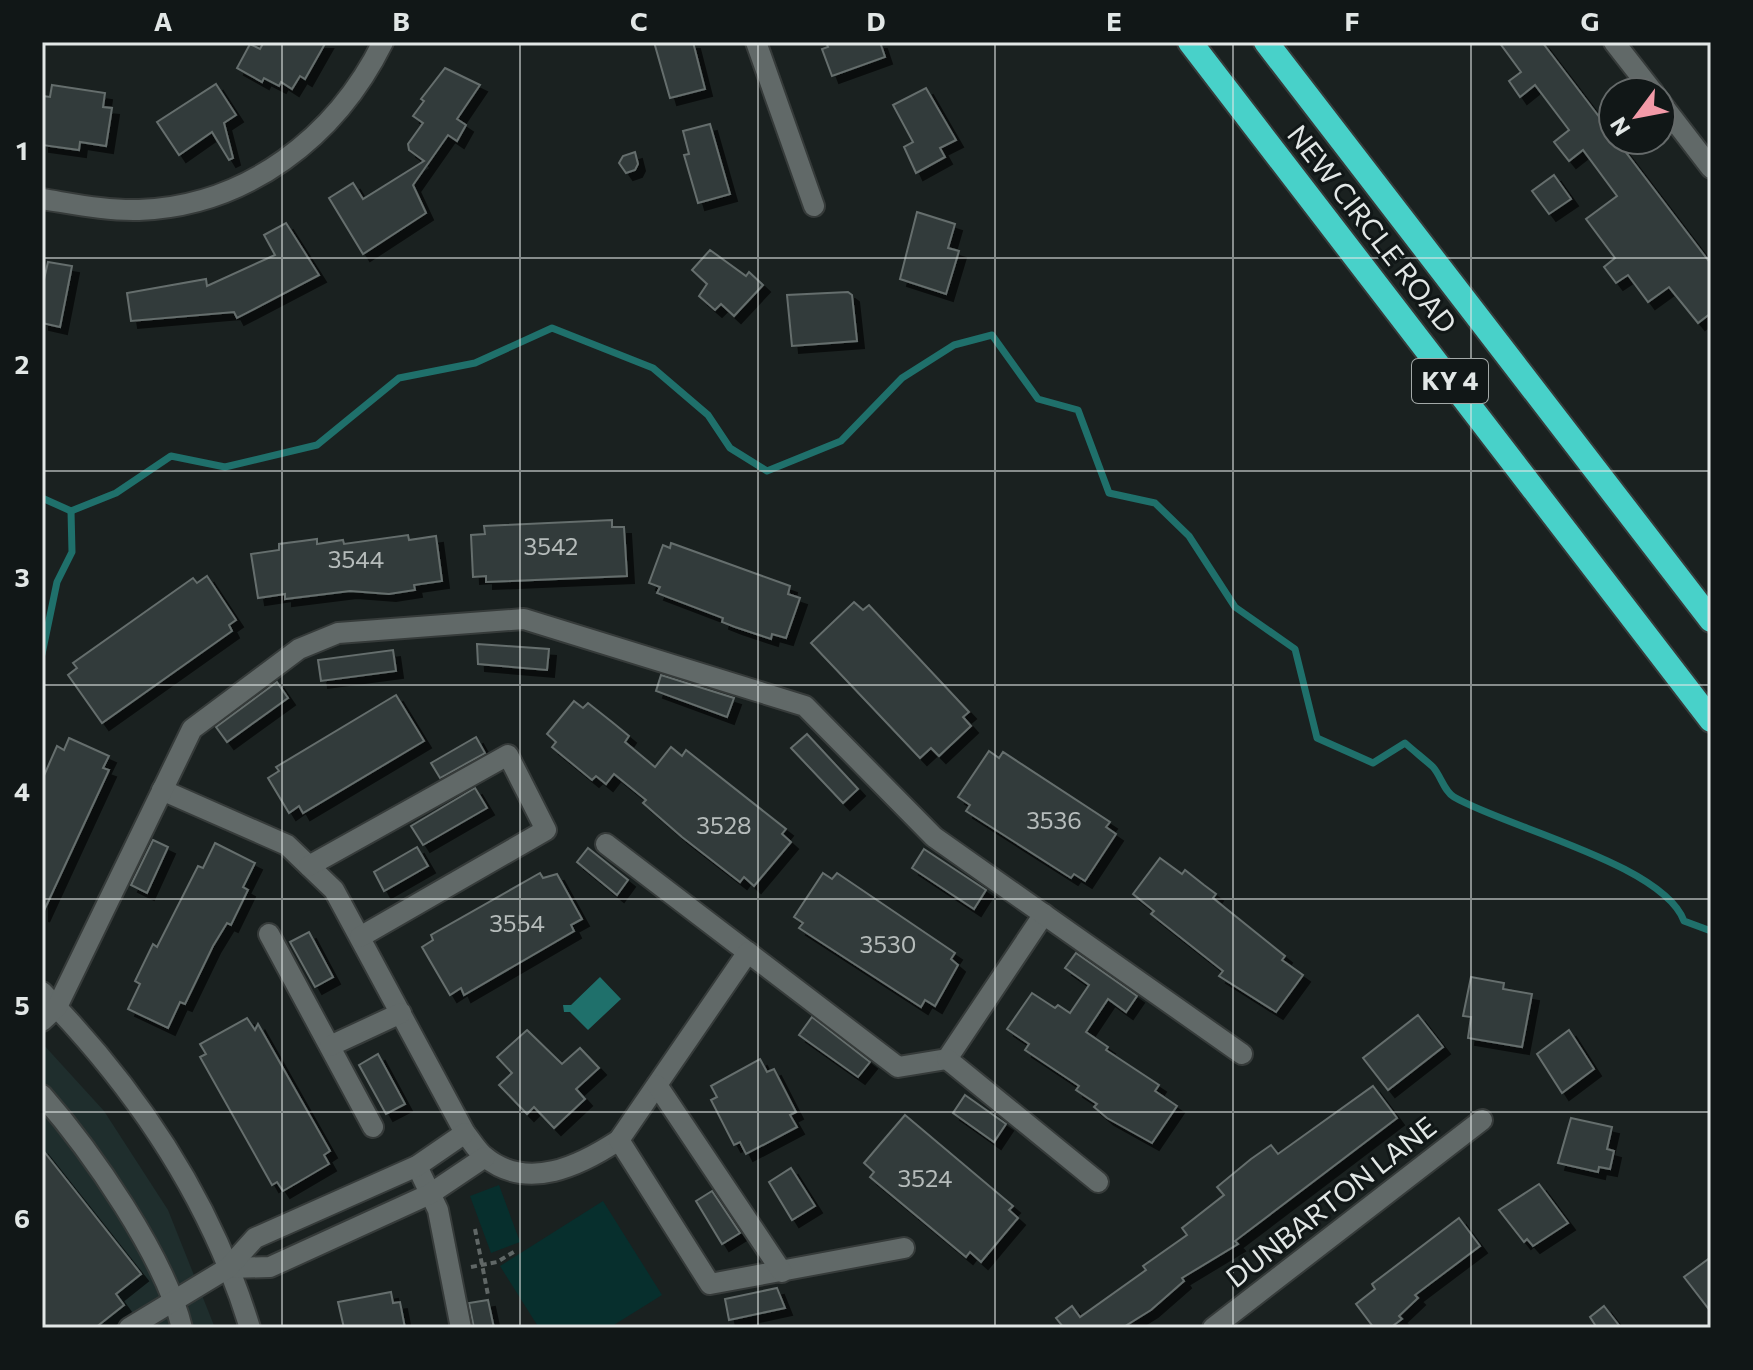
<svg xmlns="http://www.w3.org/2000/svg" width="1753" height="1370" viewBox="0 0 1753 1370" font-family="Commissioner,sans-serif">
<defs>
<filter id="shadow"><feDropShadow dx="7" dy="7" stdDeviation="0" flood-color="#0009"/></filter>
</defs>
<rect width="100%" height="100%" fill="#1a2120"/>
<path fill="#1f2e2d" d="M42,1043L104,1111L168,1210L215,1328H42Z"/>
<g fill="#072f2d">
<path d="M499,1185L520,1242L491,1253L470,1196Z"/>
<path d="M603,1201L662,1295L609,1328H539L500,1266Z"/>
</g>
<path fill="#1f706b" d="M600,977L621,999L588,1030L570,1012H564L563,1005H571Z"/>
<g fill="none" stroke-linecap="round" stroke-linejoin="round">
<g stroke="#1f706b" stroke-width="7">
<path d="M42,498L71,511L116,493L171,456L225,467L317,445L399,378L475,363L552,328L653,368L708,415L730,448L767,471L841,441L902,378L954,345L992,335L1038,399L1078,410L1109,493L1155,503L1189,536L1235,607L1295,649L1317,738L1373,763L1405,743C1414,751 1424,759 1433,767C1441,776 1444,791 1454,797C1505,827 1663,864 1684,921L1711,931"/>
<path d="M42,654L57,582L72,552L71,511"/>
</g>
</g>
<g fill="#333b3a" stroke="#656e6d" stroke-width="2" filter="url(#shadow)">
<path d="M264,42H326L305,79L300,76L292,89L281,82L279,86L264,78L262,82L237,68L250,44L260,49Z"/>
<path d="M654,42H693L705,89L670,98Z"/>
<path d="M826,42H880L885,57L832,76L822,49L828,47Z"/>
<path d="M1499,42H1542L1613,135V140L1621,146L1711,264V313L1698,323L1669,287L1648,302L1628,275L1616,283L1604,267L1615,258L1586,219L1617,196L1583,150L1569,161L1554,142L1569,130L1535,85L1520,97L1509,81L1521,72Z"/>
<path d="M445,68L480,85L457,119L466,125L457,141L448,135L413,185L426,213L363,254L329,198L353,183L363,199L424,161L409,150L408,144L423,123L413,116L424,101L421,99Z"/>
<path d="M216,84L236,115L224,123L233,158L229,160L212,132L179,155L157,122Z"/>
<path d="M52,85L105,93L103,107L112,108L106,146L80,142L79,150L42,145V96L50,97Z"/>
<path d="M926,88L956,140L940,148L945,157L916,173L904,147L913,142L893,105Z"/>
<path d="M710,124L730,194L698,203L684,155L689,154L683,131Z"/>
<path d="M635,152L638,164L635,170L626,173L619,163L623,156Z"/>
<path d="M1554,175L1571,199L1549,214L1532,191Z"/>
<path d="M917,212L955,224L948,248L959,251L946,294L900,279Z"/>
<path d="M286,223L319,275L237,318L234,312L131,321L127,293L206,279L207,286L275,255L264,235Z"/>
<path d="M710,250L746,276L749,272L763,285L734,316L721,304L715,310L699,296L707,284L692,270Z"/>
<path d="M48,262L72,266L60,327L42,323V288Z"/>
<path d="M848,292L852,295L857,341L792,346L787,295Z"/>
<path d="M612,520V527H624L627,576L486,582V576L473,577L471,535L485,534L484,526Z"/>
<path d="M408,535L409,540L436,536L442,581L414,585L415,590L389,594L350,591L285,599V594L258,598L251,554L279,550V544L302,541L317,539V544L343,540L344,544Z"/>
<path d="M671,543L790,586L788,594L800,598L786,638L772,634L771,639L735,627L722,622L723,618L657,593L660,587L649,583L663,545L670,548Z"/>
<path d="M207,576L236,620L229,625L232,631L102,723L68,675L77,668L73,663L193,578L197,583Z"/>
<path d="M854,602L863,610L869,605L969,712L963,717L971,726L939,756L931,748L920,758L811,643Z"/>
<path d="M477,644L549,649L547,670L478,664Z"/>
<path d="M393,650L396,671L321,681L318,660Z"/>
<path d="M661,675L734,698L727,717L656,691Z"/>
<path d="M277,682L288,698L227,742L216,727Z"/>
<path d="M396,695L424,741L303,813L299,806L289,813L268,778L279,771L276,767Z"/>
<path d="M574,701L583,708L588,703L612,722L629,736L625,742L655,767L671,747L682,756L686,750L786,829L782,834L791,842L754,886L744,877L740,882L682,837L643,803L646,800L614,774L606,784L596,776L592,780L552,747L556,742L547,734Z"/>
<path d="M807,734L858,789L843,803L791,748Z"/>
<path d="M476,737L485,753L440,778L431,763Z"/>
<path d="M69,738L109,756L103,768L109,770L42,915V780L57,746L64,750Z"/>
<path d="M989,751L999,758L1003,752L1110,822L1106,827L1116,834L1085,881L1074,874L1071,878L966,811L970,805L958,797Z"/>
<path d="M475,788L487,808L423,845L411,826Z"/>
<path d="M153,840L168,847L147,893L131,885Z"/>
<path d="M215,843L255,863L243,887L248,890L231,925L227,923L213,946L185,1004L180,1002L168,1028L128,1009L140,984L135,981L153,944L157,947L198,866L203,868Z"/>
<path d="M417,847L428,866L384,891L374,872Z"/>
<path d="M588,848L628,880L617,895L577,862Z"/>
<path d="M924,849L986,890L974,909L912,868Z"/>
<path d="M1160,858L1182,874L1185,870L1204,885L1216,894L1213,898L1285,956L1282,960L1303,975L1276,1012L1219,976L1223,971L1151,914L1154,911L1133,894Z"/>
<path d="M540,873L543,878L557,874L582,919L571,925L574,931L464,995L461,988L450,995L422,947L433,940L431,935Z"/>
<path d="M823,873L832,879L837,873L955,953L951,959L958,965L935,1006L925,1000L921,1007L799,928L803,923L794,917Z"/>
<path d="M309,932L333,977L315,987L290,942Z"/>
<path d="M1076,953L1137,996L1126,1012L1108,999L1086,1032L1108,1047L1106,1050L1159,1085L1155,1091L1177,1106L1152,1143L1107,1118L1094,1107L1097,1104L1076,1090L1079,1086L1025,1050L1029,1044L1007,1029L1032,993L1055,1008L1058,1005L1070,1013L1089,985L1065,968Z"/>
<path d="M1471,977L1504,983L1503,989L1532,994L1522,1047L1468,1038L1471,1017L1463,1016Z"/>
<path d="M1418,1015L1443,1047L1388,1090L1363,1058Z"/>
<path d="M812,1017L870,1062L858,1077L799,1035Z"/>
<path d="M247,1018L255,1030L258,1024L330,1151L324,1155L329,1164L283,1191L277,1182L272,1185L200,1057L206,1054L200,1044Z"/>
<path d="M527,1030L562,1064L580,1048L599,1068L576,1089L585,1099L554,1128L534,1107L527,1114L499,1085L512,1073L497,1057Z"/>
<path d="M1569,1030L1594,1069L1562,1093L1537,1054Z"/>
<path d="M378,1054L405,1104L386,1114L359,1065Z"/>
<path d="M760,1059L767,1072L774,1069L796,1112L790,1115L797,1127L746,1154L740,1142L734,1145L711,1100L717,1097L711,1086Z"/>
<path d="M1373,1086L1397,1118L1235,1241L1238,1244L1182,1278L1184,1281L1151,1310L1122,1328H1064L1056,1318L1072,1306L1080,1317L1146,1270L1143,1266L1187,1235L1182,1228L1224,1195L1217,1187L1251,1159L1271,1145L1278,1154Z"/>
<path d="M965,1095L1006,1124L994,1142L953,1113Z"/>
<path d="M905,1115L1013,1206L1009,1210L1018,1218L981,1262L970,1252L966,1257L870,1177L874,1172L864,1163Z"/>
<path d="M1571,1118L1612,1127L1607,1149L1614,1151L1610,1169L1599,1167L1598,1172L1558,1163Z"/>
<path d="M42,1149L141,1274L116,1294L124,1305L95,1328H42Z"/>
<path d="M791,1168L815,1206L792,1220L769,1182Z"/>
<path d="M1539,1184L1568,1223L1533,1246L1527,1239L1524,1242L1499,1210Z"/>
<path d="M712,1191L740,1233L722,1244L696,1201Z"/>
<path d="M1459,1218L1480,1246L1415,1295L1418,1298L1399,1316L1402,1319L1390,1328H1374L1356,1304L1375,1289L1372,1284Z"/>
<path d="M1711,1257V1312L1684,1277Z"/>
<path d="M777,1288L785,1308L729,1320L725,1299Z"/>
<path d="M391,1292L393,1303L400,1302L405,1328H344L338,1302Z"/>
<path d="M488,1300L494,1328H474L469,1303Z"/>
<path d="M1604,1306L1621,1328H1597L1590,1317Z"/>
</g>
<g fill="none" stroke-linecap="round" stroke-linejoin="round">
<g stroke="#363b3a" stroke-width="24">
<g id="minor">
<path d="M756,42L814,206"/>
<path d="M1614,42L1653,92"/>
<path d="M1661,103L1711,168"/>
<path d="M42,199C74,204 107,211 139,210C247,206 336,137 383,42"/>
<path d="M162,790L287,845L334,890L465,1133C471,1140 477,1151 485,1157C528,1192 581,1165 619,1140"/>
<path d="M606,844L898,1067L947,1059L1044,914"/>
<path d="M309,866L508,755L546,830L360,937"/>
<path d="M269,934L373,1127"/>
<path d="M748,952L619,1140L710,1284L904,1248"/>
<path d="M42,992C135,1087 211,1200 250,1328"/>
<path d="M42,1021L57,1007L192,729L299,649L338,633L524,619L805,706L934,837L1242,1054"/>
<path d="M330,1046L401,1013"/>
<path d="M947,1059L1098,1182"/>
<path d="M657,1085L782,1272"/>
<path d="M42,1095C91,1151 165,1257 182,1328"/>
<path d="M417,1166L438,1210L461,1328"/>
<path d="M228,1268L270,1267L430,1194L485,1157"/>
<path d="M129,1328L228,1268L255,1238L417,1166L465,1133"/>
<path d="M1213,1328L1482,1120"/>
</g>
</g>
<g stroke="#363b3a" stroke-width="28">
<g id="highway">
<path d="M1190,42L1711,720"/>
<path d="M1266,42L1711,620"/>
</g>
</g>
<g stroke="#606766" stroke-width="4" stroke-dasharray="6 4" stroke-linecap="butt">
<path d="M475,1229L488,1295"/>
<path d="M471,1267L497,1262L517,1250"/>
</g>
<use href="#minor" stroke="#616968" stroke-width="20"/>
<use href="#highway" stroke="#48d1c9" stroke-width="24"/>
</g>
<path fill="none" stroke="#e2e7e6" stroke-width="2" stroke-opacity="0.55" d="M282,42V1328M520,42V1328M758,42V1328M995,42V1328M1233,42V1328M1471,42V1328M42,258H1711M42,471H1711M42,685H1711M42,899H1711M42,1112H1711"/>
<g text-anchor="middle" stroke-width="6" stroke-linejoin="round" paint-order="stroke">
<g font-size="24" fill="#b6bcbb">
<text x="551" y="555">3542</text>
<text x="356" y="568">3544</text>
<text x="1054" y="829">3536</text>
<text x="724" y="834">3528</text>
<text x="517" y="932">3554</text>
<text x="888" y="953">3530</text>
<text x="925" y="1187">3524</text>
</g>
<rect fill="#111717" stroke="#a3a9a8" stroke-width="2" x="1412" y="359" width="76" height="44" rx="6"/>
<g font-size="26" font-weight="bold" fill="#e2e7e6">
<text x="1450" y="390">KY 4</text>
</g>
<g font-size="28" fill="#e2e7e6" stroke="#111717">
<text transform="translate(1372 229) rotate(52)" y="10">NEW CIRCLE ROAD</text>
<text transform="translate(1331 1202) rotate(-38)" y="10">DUNBARTON LANE</text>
</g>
</g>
<rect width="1753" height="1370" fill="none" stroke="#111717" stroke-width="88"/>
<g transform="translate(1637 116) rotate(238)"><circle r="38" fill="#111717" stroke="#656a6a" stroke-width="2"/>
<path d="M0-6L14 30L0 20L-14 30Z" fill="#f39aa8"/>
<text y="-12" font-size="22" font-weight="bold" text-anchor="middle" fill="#e2e7e6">N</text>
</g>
<rect x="44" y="44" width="1665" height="1282" fill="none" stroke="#e2e7e6" stroke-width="3"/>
<g font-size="26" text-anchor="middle" font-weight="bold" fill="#e2e7e6">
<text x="163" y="31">A</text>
<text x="401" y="31">B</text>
<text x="639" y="31">C</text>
<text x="876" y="31">D</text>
<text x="1114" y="31">E</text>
<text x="1352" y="31">F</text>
<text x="1590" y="31">G</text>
<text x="22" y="160">1</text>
<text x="22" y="374">2</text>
<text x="22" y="587">3</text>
<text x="22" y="801">4</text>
<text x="22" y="1015">5</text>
<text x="22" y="1228">6</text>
</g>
</svg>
